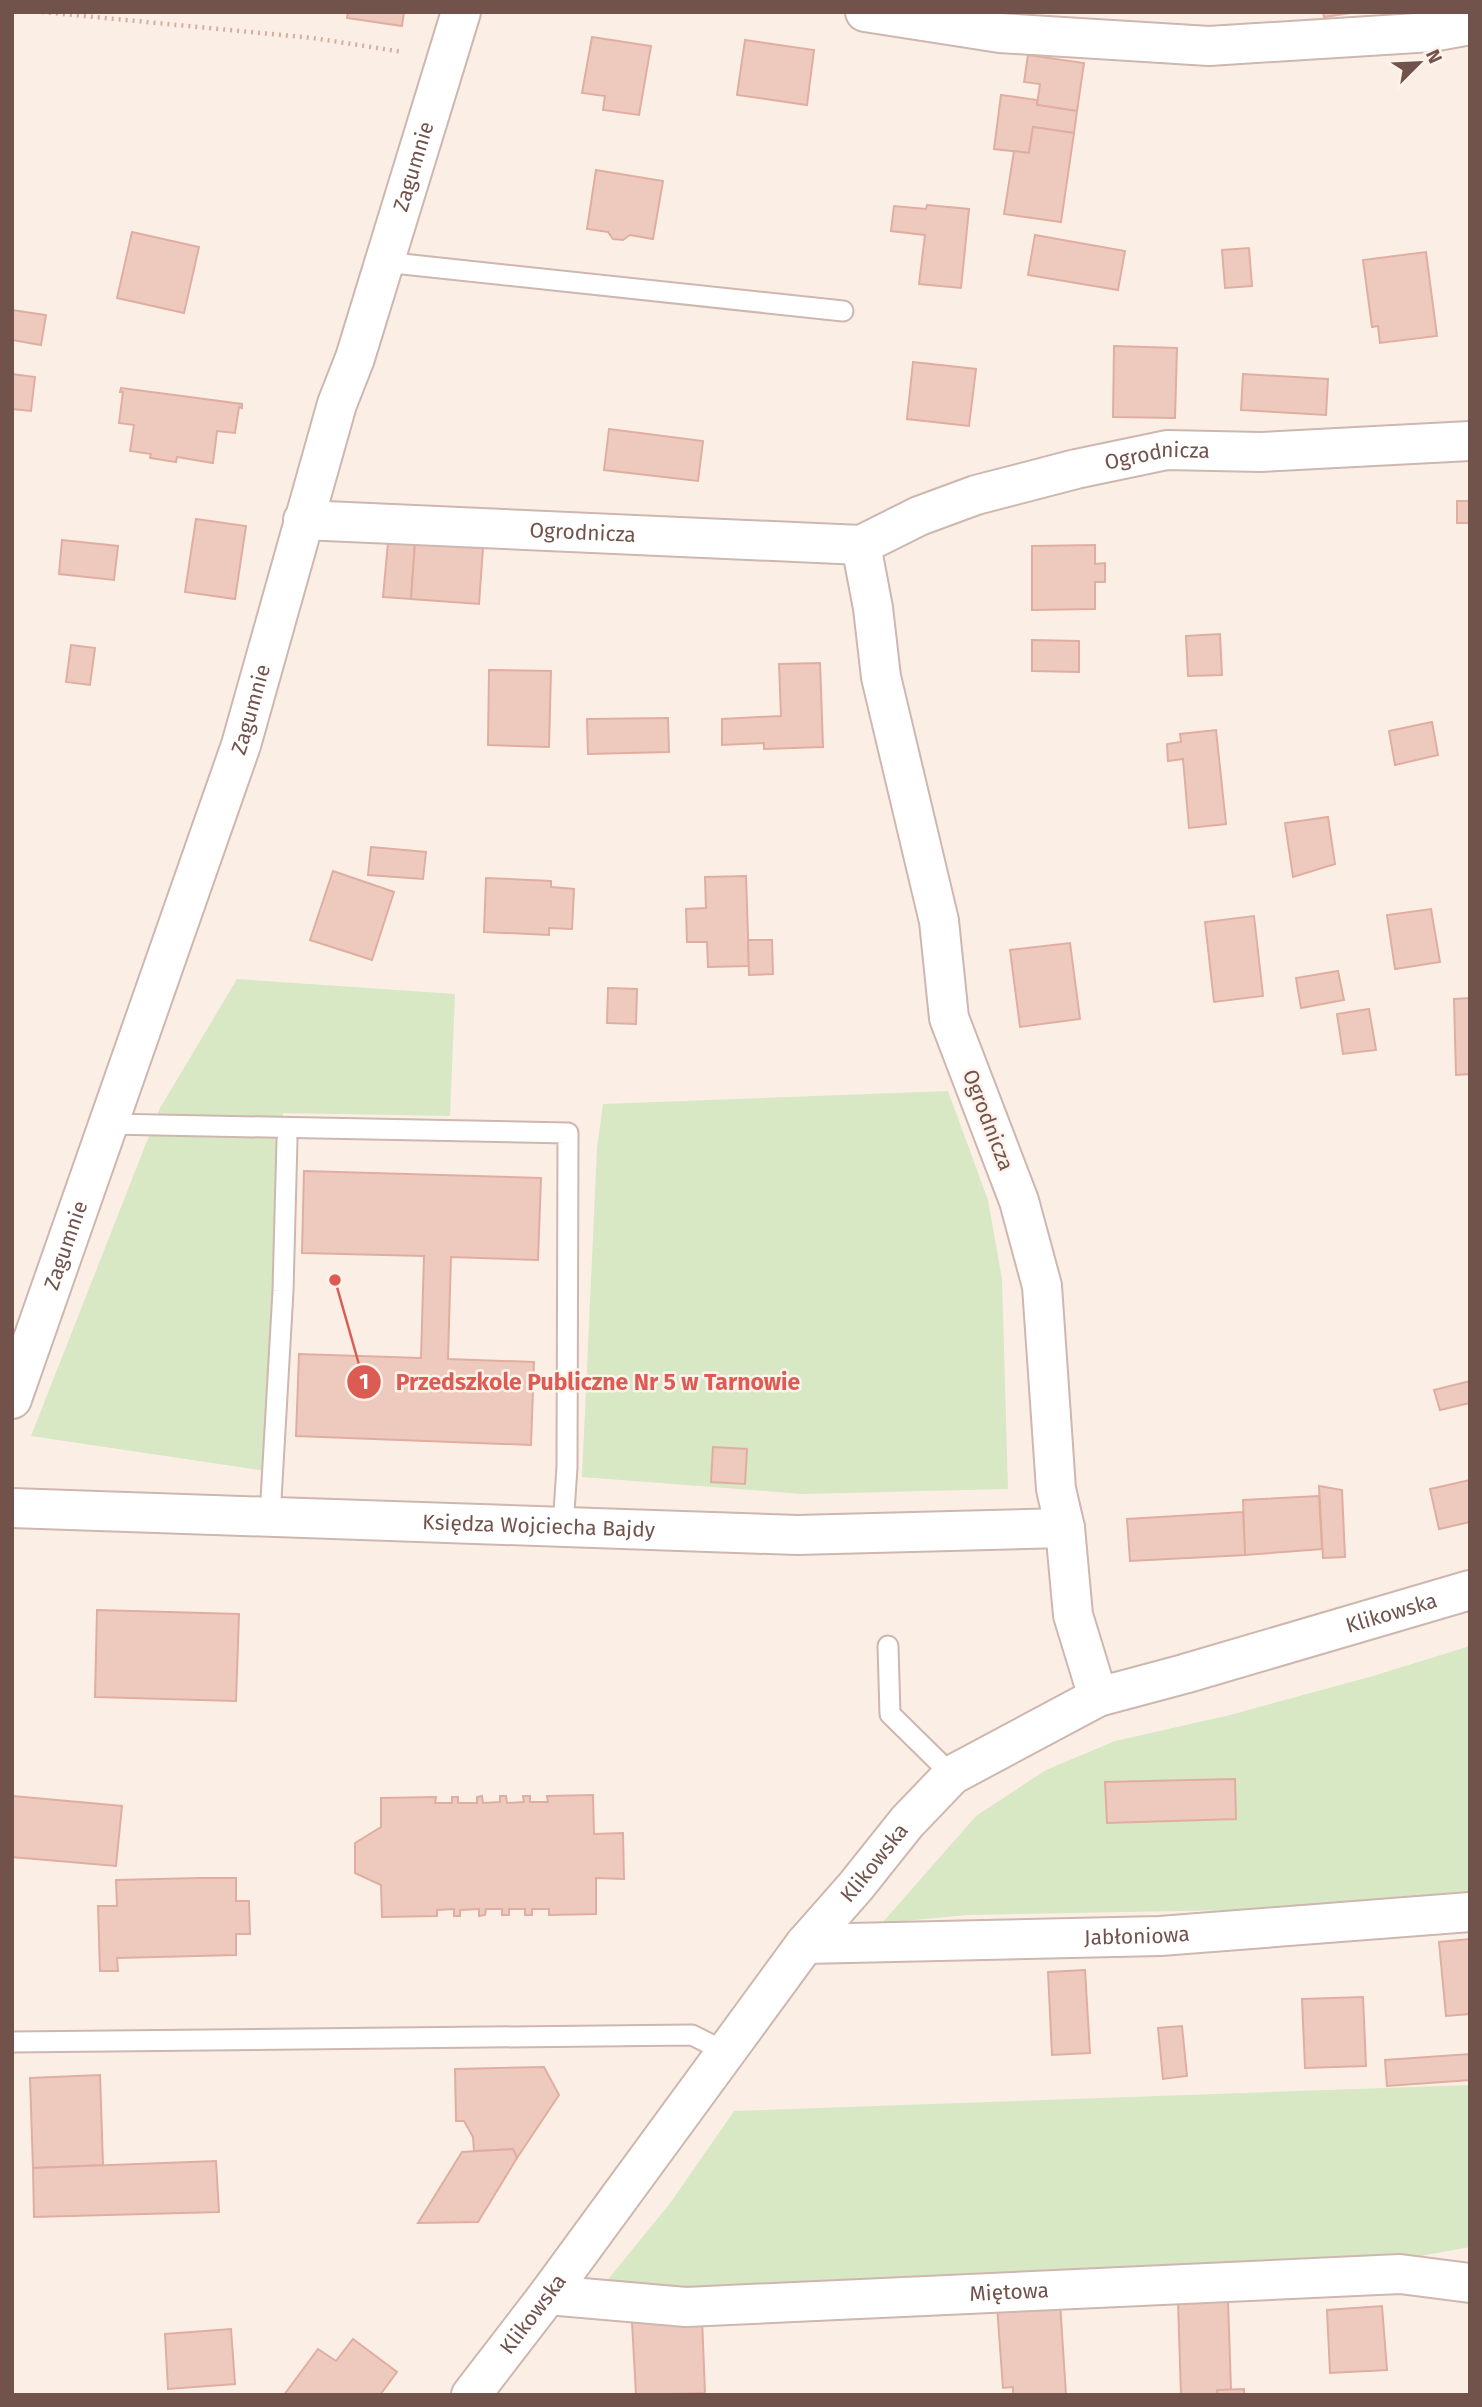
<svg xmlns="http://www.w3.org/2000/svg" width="1482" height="2407" viewBox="0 0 1482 2407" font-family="'Fira Sans',sans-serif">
<rect width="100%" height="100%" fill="#fbefe5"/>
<g fill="#d8e7c4">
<path d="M237,979L455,994L450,1116L283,1113L266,1471L31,1436L160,1108Z"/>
<path d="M948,1091L988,1200L1002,1279L1008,1489L803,1494L582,1477L597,1148L603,1104Z"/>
<path d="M1470,1646V1897L1234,1910L968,1915L882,1923L976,1816L1046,1770L1115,1741L1230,1715L1373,1676Z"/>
<path d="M1470,2085V2247L1393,2261L688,2295L606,2282L671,2202L734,2111Z"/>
</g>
<g fill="#eecabe" stroke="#e0aea0" stroke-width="2">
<path d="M348,12H404L402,26L347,18Z"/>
<path d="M1323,12H1357L1324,17Z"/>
<path d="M592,37L651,46L639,115L603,110L605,96L582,93Z"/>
<path d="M745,40L814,50L807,105L737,95Z"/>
<path d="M1028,55L1084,63L1077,111L1037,105L1040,84L1024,82Z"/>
<path d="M1001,95L1037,100V105L1077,111L1074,133L1033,127L1029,153L994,149Z"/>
<path d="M1033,127L1074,133L1061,222L1004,214L1014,151L1029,153Z"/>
<path d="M596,170L663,181L653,239L630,235L623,240L613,239L608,232L587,229Z"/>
<path d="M927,205L969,209L961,288L919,284L925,235L891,231L894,206L926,209Z"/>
<path d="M132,232L199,247L184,313L117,298Z"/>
<path d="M1035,235L1125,251L1118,290L1028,275Z"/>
<path d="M1249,248L1252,286L1225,288L1222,250Z"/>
<path d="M1426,252L1437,336L1380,343L1378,326L1372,327L1363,260Z"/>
<path d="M12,310L46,315L41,345L12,340Z"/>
<path d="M1114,346L1177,348L1175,418L1113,417Z"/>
<path d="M913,362L976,369L969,426L907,419Z"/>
<path d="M12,374L35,377L31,411L12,409Z"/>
<path d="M1243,374L1328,379L1326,415L1241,410Z"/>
<path d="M121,388L242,404V408L239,407L235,433L217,431L213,463L177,457L176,462L150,458L151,454L130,451L134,425L119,423L123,392H120Z"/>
<path d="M609,429L703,441L698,481L604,470Z"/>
<rect x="1457" y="501" width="13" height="22"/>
<path d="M196,519L246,526L235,599L185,592Z"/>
<path d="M62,540L118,546L114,580L59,574Z"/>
<path d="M388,542L415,543L411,599L383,597Z"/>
<path d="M415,543L483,548L479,604L411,599Z"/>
<path d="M1095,545V564L1105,563V582H1095V609L1032,610V546Z"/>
<path d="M1220,634L1222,675L1188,676L1186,636Z"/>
<path d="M1032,640L1079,641V672L1032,671Z"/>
<path d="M71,645L95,648L90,685L66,682Z"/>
<path d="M820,663L823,747L764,749V743L722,745V719L781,716L779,664Z"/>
<path d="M489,670L551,671L549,747L488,745Z"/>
<path d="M668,718L669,752L588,754L587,719Z"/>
<path d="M1432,722L1438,755L1395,765L1389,731Z"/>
<path d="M1216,730L1226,824L1189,828L1183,759L1168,761L1167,744L1181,742L1180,734Z"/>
<path d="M1328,817L1335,864L1293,877L1285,823Z"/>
<path d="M371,847L426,852L423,879L368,875Z"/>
<path d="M333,871L394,892L372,960L310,940Z"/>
<path d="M746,876L749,966L708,967L707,942H687L686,909L706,908L705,877Z"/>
<path d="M486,878L551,881V887L574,889L572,929L549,928V935L484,932Z"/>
<path d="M1431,909L1440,962L1395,969L1387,915Z"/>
<path d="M1254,916L1263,996L1214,1002L1205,922Z"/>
<path d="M748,940H772L773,974L749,975Z"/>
<path d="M1070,943L1080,1019L1020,1027L1010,950Z"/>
<path d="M1338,971L1344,1000L1301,1008L1296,978Z"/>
<path d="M608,988L637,989L636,1024L607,1023Z"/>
<path d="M1470,998V1074L1456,1075L1454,999Z"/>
<path d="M1369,1009L1376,1050L1343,1054L1337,1014Z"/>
<path d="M304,1171L541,1178L538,1260L451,1257L448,1359L534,1362L531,1445L296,1436L299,1354L421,1358L424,1256L302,1253Z"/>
<path d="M1470,1381V1403L1440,1410L1434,1390Z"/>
<path d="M713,1447L747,1449L745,1484L711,1482Z"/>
<path d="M1470,1480V1522L1439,1529L1430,1489Z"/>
<path d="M1319,1486L1342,1490L1345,1557L1323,1558Z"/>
<path d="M1319,1496L1322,1549L1245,1555L1243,1500Z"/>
<path d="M1243,1512L1245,1555L1130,1561L1127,1519Z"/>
<path d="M97,1610L239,1614L236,1701L95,1697Z"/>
<path d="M1235,1779L1236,1819L1107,1823L1105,1782Z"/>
<path d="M593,1795L594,1834L623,1833L624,1879L596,1878V1914L549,1915V1909H532V1915H525V1909H509V1915H502V1909H486L485,1915L479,1916V1909L460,1910V1916H454V1909L437,1910V1916L382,1917L381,1885L355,1873V1843L381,1827V1798L436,1797L435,1803H452V1797H458V1803H477V1797L482,1796L483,1803L500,1802V1796H506L507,1803L524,1802L523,1796H530V1802H548L547,1796Z"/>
<path d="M13,1796L122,1806L116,1866L12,1857Z"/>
<path d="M200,1878H236V1901H249L250,1934H236V1955L117,1958L118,1971H100L98,1906H117L116,1880Z"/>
<path d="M1470,1939V2014L1446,2016L1439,1942Z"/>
<path d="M1085,1970L1090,2053L1052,2055L1048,1972Z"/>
<path d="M1363,1997L1366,2066L1305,2068L1302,1999Z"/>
<path d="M1182,2026L1187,2076L1163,2079L1158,2028Z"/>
<path d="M1470,2054V2080L1387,2086L1385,2060Z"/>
<path d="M544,2067L559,2095L517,2158L513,2149L474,2151L473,2137L464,2121H456L455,2069Z"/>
<path d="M100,2075L103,2165L33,2168L30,2078Z"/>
<path d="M513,2149L517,2158L478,2222L418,2223L462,2152Z"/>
<path d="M216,2161L219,2212L34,2217L33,2168Z"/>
<path d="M1228,2300L1231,2390H1217L1218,2395H1181L1178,2301Z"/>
<path d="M1060,2302L1066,2395H1013V2387L1003,2388L997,2306Z"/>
<path d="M1382,2306L1387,2370L1330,2373L1327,2310Z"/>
<path d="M702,2318L705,2393L636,2395L632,2322Z"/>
<path d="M231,2329L235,2384L168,2389L165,2334Z"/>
<path d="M353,2339L397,2372L380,2395H284L318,2349L336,2361Z"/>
<path d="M1244,2389V2395H1218L1217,2390Z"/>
</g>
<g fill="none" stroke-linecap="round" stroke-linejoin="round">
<g stroke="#cdb7af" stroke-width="23">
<g id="service">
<path d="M384,262L843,311"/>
<path d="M109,1124L568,1133L567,1467L563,1527"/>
<path d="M270,1517L283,1291L287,1140"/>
<path d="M888,1646L890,1714L952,1775"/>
<path d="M12,2042L692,2035L724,2051"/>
</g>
</g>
<g stroke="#cdb7af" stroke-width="42">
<g id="minor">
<path d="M865,12L1000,33L1209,46L1432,32L1470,25"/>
<path id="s1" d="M303,520L861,545"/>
<path id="s2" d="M12,1399L241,745L337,404L355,358L461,12"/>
<path id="s3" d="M12,1508L797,1535L1065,1528"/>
<path id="s4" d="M1098,1697L1073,1615L1065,1528L1056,1489L1042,1286L1019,1201L949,1018L939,921L881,677L873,608L861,545L919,516L976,495L1076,469L1167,450L1261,452L1470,441"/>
<path id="s5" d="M805,1944L1160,1936L1470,1912"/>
<path id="s6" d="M548,2295L686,2307L1400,2274L1470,2283"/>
</g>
</g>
<g stroke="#cdb7af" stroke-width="42">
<g id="tertiary">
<path id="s7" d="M471,2395L548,2295L805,1944L856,1886L907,1822L952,1775L1098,1697L1184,1674L1470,1590"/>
</g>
</g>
<path stroke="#d3ada2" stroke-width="4.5" stroke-dasharray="2 5" stroke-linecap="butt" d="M42,12L313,38L403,52"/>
<use href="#service" stroke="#fff" stroke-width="19"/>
<use href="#minor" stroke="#fff" stroke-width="38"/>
<use href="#tertiary" stroke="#fff" stroke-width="38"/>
</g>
<g text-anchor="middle" stroke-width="5" stroke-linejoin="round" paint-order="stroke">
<g font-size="21" fill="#71534c" stroke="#fef3eb">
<text dy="7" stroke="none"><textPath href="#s2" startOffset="1297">Zagumnie</textPath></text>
<text dy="7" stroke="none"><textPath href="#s4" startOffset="1494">Ogrodnicza</textPath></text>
<text dy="7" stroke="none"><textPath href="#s1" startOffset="280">Ogrodnicza</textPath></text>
<text dy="7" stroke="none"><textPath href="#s2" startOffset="730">Zagumnie</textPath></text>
<text transform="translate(988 1120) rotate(69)" y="7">Ogrodnicza</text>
<text dy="7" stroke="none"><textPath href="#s2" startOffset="163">Zagumnie</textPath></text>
<text dy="7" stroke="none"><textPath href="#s3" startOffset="527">Księdza Wojciecha Bajdy</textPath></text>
<text dy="7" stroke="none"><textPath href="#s7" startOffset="1256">Klikowska</textPath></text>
<text dy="7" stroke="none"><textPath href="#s7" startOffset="668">Klikowska</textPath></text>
<text dy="7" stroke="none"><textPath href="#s5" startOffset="332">Jabłoniowa</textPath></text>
<text dy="7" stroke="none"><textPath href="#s6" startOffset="462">Miętowa</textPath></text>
<text dy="7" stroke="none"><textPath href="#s7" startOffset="102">Klikowska</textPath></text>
</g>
</g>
<path fill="none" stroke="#dc5b52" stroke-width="2.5" d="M335 1280L364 1382"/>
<g fill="#dc5b52" stroke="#fef3eb" stroke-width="2.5">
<circle cx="335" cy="1280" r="7"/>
<circle cx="364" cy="1382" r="18"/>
</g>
<g font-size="21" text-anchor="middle" font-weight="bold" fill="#fff">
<text x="364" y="1389">1</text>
</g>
<g font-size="23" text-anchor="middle" font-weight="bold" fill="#dc5b52" stroke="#fef3eb" stroke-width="5" stroke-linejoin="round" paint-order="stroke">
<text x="598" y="1390">Przedszkole Publiczne Nr 5 w Tarnowie</text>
</g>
<rect width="1482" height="2407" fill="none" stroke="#71534c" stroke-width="28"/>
<g transform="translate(1419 63) rotate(66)" stroke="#fef3eb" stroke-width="5" paint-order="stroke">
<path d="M0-5L12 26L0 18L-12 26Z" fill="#71534c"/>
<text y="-10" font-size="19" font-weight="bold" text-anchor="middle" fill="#71534c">N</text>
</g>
</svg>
